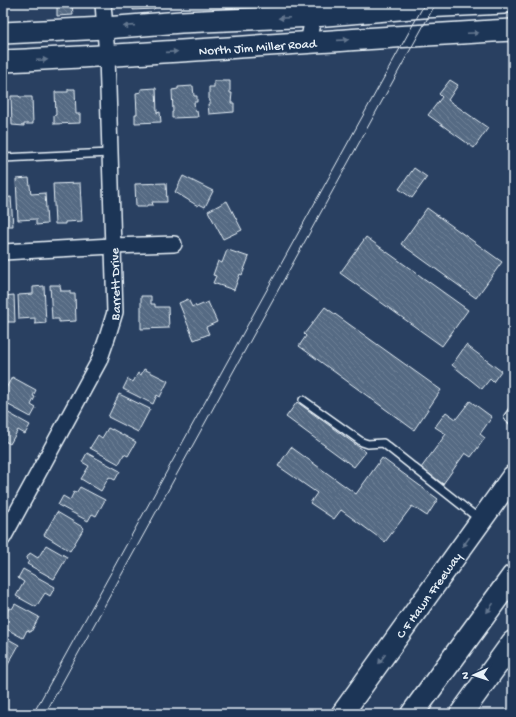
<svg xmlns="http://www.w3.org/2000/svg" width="516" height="717" viewBox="0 0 516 717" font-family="'Gochi Hand',sans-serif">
<defs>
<pattern id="building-back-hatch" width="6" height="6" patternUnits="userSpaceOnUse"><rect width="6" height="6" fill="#556a83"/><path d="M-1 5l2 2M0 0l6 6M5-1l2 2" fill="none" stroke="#6d8095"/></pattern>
</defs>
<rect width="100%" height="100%" fill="#294061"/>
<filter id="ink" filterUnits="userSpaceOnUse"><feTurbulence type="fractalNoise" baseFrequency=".025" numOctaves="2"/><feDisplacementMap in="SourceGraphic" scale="8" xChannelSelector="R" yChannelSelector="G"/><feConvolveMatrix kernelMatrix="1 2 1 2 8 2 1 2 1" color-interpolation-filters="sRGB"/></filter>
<g filter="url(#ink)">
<g fill="url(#building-back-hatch)" stroke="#e8f1f8">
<path d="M57,3H72L73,15L57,16Z"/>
<path d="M133,3H154V9L133,10Z"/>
<path d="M450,80L458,85L448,100L488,128L474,148L428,115L442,97L439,94Z"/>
<path d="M214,81H230V93H232L231,103H234V112L209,114L208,104H210V100H209V87H214Z"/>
<path d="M193,86L194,96H197V102H194L195,111H197L198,117L172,118V112H173L172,90L178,89V87Z"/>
<path d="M156,88L157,113L160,112L161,122L135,123V114H137L136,93L141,92V89Z"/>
<path d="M68,89H75L76,114H80V123L54,124V115H56L55,92H68Z"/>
<path d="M11,96H19L20,97H32L33,124H24V126L12,125Z"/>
<path d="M414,168L427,177L412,198L399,189Z"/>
<path d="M183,176L213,191L205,207L199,204L198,206L175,192Z"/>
<path d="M29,178L31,194L45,193L47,224L36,225V219L18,220L16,179Z"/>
<path d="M80,183L82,221L65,222V224H55L53,184Z"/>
<path d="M166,183L167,202H152L153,205H147V207H136L135,184Z"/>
<path d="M11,197L13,226H3V198Z"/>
<path d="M227,201L242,230L223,239L208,211Z"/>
<path d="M427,208L502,262L476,298L401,244Z"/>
<path d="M366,237L468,310L442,346L340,273Z"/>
<path d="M227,250H228L249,257L242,275L240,274L234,290L213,283L216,276L213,275L218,261L222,263Z"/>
<path d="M50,285H60L61,291H70V294H75L76,321L59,322V319H52Z"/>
<path d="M44,286L46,323L35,324V318L19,319L18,295L33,294V287Z"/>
<path d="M14,295L15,322H3V296Z"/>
<path d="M141,296H151V304H155V307H168L169,328L141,329Z"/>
<path d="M188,299L192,307L195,305L196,307L208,302L217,322L206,327L209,334L194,340L179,303Z"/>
<path d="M325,307L441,390L414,430L299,346L306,336L304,334Z"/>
<path d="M466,345L501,371L493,382L490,379L482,389L452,365Z"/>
<path d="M144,369L168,381L160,397L157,395L153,404L123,389L128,379L133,382L138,373L141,375Z"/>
<path d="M12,377L36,390L33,396L35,397L31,405L36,408L31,417L3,402L7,394L4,392Z"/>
<path d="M119,394L150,409L138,432L108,417Z"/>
<path d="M470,401L492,417L480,434L485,438L471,457L465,453L443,484L421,468L446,434L435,427L446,412L456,419Z"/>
<path d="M297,402L366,452L354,467L286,417Z"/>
<path d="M3,410L30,425L25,434L18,430L10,444L3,440Z"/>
<path d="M108,428L112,430V429L136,442L128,456L124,454L119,464L90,448L98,435L102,438Z"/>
<path d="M291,447L356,494L382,458L438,499L427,516L412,506L385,542L341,510L334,519L310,503L317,493L278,466Z"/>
<path d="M87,453L120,471L115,480L109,477L101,491L81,479L89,466L82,462Z"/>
<path d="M80,487L105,500L96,516L92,514L88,521L58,505L63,496L70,500L74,492L76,493Z"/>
<path d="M57,512L84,528L70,551L44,535Z"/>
<path d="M46,545L67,557L54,579L27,564L29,561L26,559L30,553L38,558Z"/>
<path d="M23,569L55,587L50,596L45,593L36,607L16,596L24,582L18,578Z"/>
<path d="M15,604L39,617L31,632L27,630L23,638L3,627V615L5,616L9,608L12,609Z"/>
<path d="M3,636L19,645L6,668L3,666Z"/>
</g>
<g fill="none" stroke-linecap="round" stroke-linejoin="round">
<g stroke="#e8f1f8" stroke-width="10">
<g id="lane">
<path d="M3,158L110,153"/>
<path d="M303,400L362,442L368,444L383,443L479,519"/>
<path d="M513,410L508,417L513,421"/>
</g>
</g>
<g stroke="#e8f1f8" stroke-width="18">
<g id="street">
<path d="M308,43L316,3"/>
<path d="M3,252L112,246L174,244"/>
<path id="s1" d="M3,538L99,361L107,338L115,312L107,56L103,3"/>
</g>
</g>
<g stroke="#e8f1f8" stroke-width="24">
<g id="secondary">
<path d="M3,33L105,28L181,22L314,16L423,7L504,3"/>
<path id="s2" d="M3,61C173,53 343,39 513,30"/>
<path id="s3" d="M342,714L513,476"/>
</g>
</g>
<g stroke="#e8f1f8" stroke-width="25">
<g id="highway">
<path d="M412,714L513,576"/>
<path d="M461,714L513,642"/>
</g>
</g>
<use href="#lane" stroke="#1d3557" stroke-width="7"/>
<use href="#street" stroke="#1d3557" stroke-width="15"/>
<use href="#secondary" stroke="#1d3557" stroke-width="21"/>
<use href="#highway" stroke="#1d3557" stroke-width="22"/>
<g stroke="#e8f1f8" stroke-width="1">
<path d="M33,714L425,3"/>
<path d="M45,714L436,3"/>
</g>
</g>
<defs><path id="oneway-solid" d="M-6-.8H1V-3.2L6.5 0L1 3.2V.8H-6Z"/></defs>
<g fill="#64778f">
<use href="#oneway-solid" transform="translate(284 18) rotate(177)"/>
<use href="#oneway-solid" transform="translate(129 26) rotate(176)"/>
<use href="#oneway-solid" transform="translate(473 33) rotate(-3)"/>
<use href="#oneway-solid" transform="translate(343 40) rotate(-4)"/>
<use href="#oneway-solid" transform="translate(172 52) rotate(-4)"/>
<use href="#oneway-solid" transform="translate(42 60) rotate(-3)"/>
<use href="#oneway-solid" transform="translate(466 542) rotate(126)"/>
<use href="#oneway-solid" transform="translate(490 608) rotate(126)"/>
<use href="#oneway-solid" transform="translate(382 659) rotate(126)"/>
</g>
</g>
<g text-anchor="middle" stroke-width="3" stroke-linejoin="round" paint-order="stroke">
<g font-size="13" fill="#e8f1f8" stroke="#1d3557">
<text dy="5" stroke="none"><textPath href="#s2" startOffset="255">North Jim Miller Road</textPath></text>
<text dy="5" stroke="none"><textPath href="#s1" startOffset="281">Barrett Drive</textPath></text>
<text dy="5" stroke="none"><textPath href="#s3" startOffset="147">C F Hawn Freeway</textPath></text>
</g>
</g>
<rect width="516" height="717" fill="none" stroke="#1d3557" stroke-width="16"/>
<rect x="8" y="8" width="500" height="701" fill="none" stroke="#e8f1f8" stroke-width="1.5" filter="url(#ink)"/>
<g transform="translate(474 675) rotate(267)" stroke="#1d3557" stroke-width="3" paint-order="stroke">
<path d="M0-3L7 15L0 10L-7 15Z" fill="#e8f1f8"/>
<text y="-6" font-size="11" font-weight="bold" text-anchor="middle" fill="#e8f1f8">N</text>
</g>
</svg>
